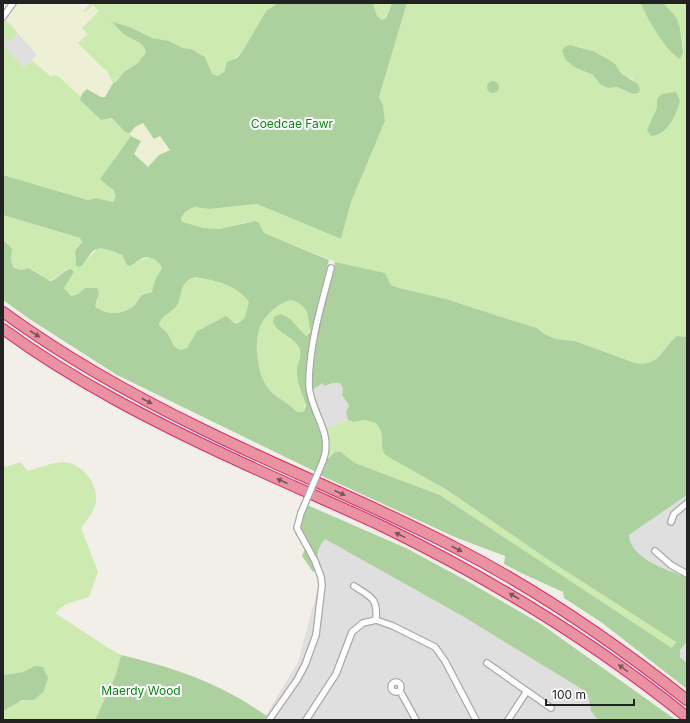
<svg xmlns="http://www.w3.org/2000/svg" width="690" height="723" viewBox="0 0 690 723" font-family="Inter,sans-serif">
<rect width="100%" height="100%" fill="#f2efe9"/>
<g fill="#e0dfdf">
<path d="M18,33L37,55L24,68L3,45V37L8,42Z"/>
<path d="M323,383L325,386L333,383H340L343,389L342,395L349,405L346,413L348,420L324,429L310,391Z"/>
<path d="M687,495V577L664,570L640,555L629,542V535Z"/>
<path d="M325,539L464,617L585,691L627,720H263L298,662L321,577L315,548Z"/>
<path d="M677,640H687V667L668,654Z"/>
</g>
<g fill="#eef0d5">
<path d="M9,3H77L85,12L93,5L99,11L82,28L88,34L79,43L104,69L105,68L109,72L113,83L107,94L101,97L96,94H82L81,97L58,76L54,75L52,77L41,69L32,59L37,55L3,16V11Z"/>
<path d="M143,123L152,136H160L171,150L159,155L148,167L134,154L139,140L131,136L130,133L135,127Z"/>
</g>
<g fill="#cdebb0" fill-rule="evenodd">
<path d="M91,3H278L266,11L242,52C235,60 226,61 224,72L218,76L212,74L205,57L193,49L183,48L169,41L152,38L132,28L111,22L120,28L124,34L140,43L145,48L146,52L138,63L124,72L116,82L113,83L106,69H104L78,43L88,34L82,28L99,11L93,5L85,12L84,10Z"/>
<path d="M373,3H392L385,18L382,20L377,16Z"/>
<path d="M407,3H641L646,13L675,57L683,47L680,28L663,3H687V337L677,336C661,349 660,367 635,363L575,341L556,339L544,334L537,328L511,320L446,299L399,288L391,285L385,273L341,264L264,233L259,223C245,220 241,225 228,228C214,231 195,227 182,222L181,218L185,212L194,207L211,209L257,204L341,239L351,202L385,121L383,105L379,97ZM570,45C586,48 602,53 614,64C621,70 622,77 633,79V94L617,87L608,88L601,85L593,75L574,67Z"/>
<path d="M6,20L18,33L8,43L3,37V23Z"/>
<path d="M3,45L24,68L32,60L51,77L54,75L58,76L81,97L80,100L101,120L112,118L125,132L130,133L131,136L114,159L109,186L116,196L113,202L96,198L88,200L3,175Z"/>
<path d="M3,215L80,238L82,241L75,251V262L88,258L97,249H106L122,255L127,265L135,264C144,255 157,255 162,268L155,280L152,292L142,295C139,298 137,302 135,305C124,315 105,316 95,306L98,298L85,288L78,294L71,296L64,288L74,272L66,269C44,290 50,276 29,268L20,270L13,266L11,260L12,257L7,242L3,239Z"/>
<path d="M195,277C217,281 235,284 249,302L246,318C236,325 228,322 217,320L208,326L201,328L187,348L180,350L174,346L168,334L159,325C161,315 170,314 176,307C184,296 177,283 195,277Z"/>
<path d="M292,300C312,308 307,316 311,332L306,336L292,320L284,335C290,339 297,342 299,350C302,359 298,370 299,381C300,391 307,401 304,411C296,415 295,408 289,405C280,398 272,395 266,385C257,371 254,342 260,327C265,315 279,302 292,300Z"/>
<path d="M348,420L354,422L365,420L376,423C387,437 378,443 385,455L447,490L547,559L676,642L672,648L440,495L355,463L341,452H335L323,461L324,429Z"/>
<path d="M20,462L28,471C39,468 53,462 64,462C82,463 98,484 96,501C95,511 86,521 81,528L98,572L89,597L66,604L55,613L110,649L121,655L116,674L95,720H3V711C13,703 21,700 34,699L36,666L23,672L3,675V464L6,467Z"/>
</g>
<g fill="#add19e" fill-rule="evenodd">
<path d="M278,3H373L377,16L382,20L386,18L392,3H407L379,97L383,105L385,121L351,202L341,239L257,204L210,209L194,207L185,212L181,218L182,222L204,228L220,229L255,221L259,223L264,233L329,260L317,306L323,307L335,262L385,273L391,285L399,288L446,299L511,320L537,328L544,334L556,339L575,341L635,363C660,367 661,349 677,336L687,337V495L629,535C630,558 668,571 687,577V642L680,650V657L687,663V689L601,622L564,598L563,592L521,573L504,564L505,556L457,538L320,475L322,469L316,472L117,375L31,320L3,300V239L12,249L11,260L13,267L20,270L29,268L50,281C59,279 62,270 71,269L74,272L64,288L71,296L78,294L85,288H97L99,293L95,306C105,316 124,315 135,305C137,302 139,298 142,295L152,292L155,280L162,268C159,261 149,254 141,259C137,261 135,264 130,266L127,265L122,255C113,252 100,244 92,252C87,257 85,263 80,267L76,266L75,251L82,242L80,238L3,215V175L88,200L96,198L113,202L116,196L113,190L100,179L131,136L141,141L134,154L148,167L159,155L170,150L160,136L154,139L143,123L135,127L130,133L125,132L112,118L101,120L80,100L82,94L87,89L101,97H105L113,83L116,82L124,72L138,63L146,52C144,41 131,40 124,34C120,31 116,25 110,21L132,28L152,38L169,41L183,48L192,49L205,57L212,74L218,76L224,72L227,62L237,58L242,52L266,11ZM195,277C217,281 235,284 249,302L245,318C234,327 235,323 226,316L197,331L187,348L180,350L174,346L168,334L159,325C161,315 170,314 176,307C184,296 177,283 195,277ZM292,300C312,308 306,316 311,332L306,336C297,327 292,317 280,314L274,317L273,322C278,334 294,337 299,348C303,358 296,364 297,373C297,383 303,395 306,406L304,411C296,415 295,408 289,405C280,398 272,395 266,385C257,371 254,342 260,327C265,315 279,302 292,300ZM323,383L324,386L333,383H340L343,389L342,395L349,405L346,413L348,420L354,422L365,420L376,423C387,437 378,443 385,455L447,490L547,559L676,642L672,648L440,495L355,463L341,452H335L322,464L326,439L310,391Z"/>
<path d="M641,3H663L676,17L680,28L683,52L680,59C668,54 645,16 641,3Z"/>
<path d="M570,45L593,51L606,58L615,64L622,74L638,84L640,90L638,93L633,94L617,87L608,88L601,85L593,75L574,67L565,59L562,50L565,47Z"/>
<circle cx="493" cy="87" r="6"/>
<path d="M676,92L680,101C676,116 667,135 651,136L647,130L657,108V99L662,94Z"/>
<path d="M307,505L406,548L469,582L541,624L676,720H598L591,711L588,694L585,691L464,617L325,539C317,548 317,556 318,568L313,572L302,556L305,549L299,519Z"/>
<path d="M121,655C159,664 199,676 233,695C245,701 256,709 267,716L263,720H95L116,674Z"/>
<path d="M35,666L43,667L48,678L44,691L34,700H22L3,711V675L23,672Z"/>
</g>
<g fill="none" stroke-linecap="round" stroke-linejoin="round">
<g stroke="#a9a9a9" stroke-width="8">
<g id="minor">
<path d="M3,17L13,3"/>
<path d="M323,461C334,431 310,413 309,385C309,345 321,306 331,268"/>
<path d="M671,522L674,514L687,503"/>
<path d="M655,551L671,565L687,574"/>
<path d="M354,586C371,597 378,598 376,620"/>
<path d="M487,663L551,708"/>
<circle cx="396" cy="687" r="5"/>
<path d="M400,691L416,720"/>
<path d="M269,720L297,680L305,665L316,635L322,585L321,577L315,561L297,528L301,513"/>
<path d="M306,720L336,674L352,632L363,623L376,620L393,626L435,647L445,661L476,720"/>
<path d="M508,720L527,691"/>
</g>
</g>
<g stroke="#dc2a67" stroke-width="12">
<g id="motorway">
<path d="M3,312C66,358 134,396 204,430C287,471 374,505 456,548C538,590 615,643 687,700"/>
<path d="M3,329C74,381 154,422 234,459C283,482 333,503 382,526C491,579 593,641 687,717"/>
</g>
</g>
<use href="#minor" stroke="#fff" stroke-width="5.5"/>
<use href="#motorway" stroke="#e892a2" stroke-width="10"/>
<g stroke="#a9a9a9" stroke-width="8" stroke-linecap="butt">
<path id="minor-bridge" d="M301,513L323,461"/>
</g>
<use href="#minor-bridge" stroke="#fff" stroke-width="5.5"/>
</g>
<defs><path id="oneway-solid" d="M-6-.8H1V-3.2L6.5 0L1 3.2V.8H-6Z"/></defs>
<g fill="#7b545c">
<use href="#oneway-solid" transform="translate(35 334) rotate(33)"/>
<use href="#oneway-solid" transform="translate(147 401) rotate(28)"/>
<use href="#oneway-solid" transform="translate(282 481) rotate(-156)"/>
<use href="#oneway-solid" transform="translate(340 493) rotate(25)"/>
<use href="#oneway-solid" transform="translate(400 535) rotate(-154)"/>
<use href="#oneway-solid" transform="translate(457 549) rotate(28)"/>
<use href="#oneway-solid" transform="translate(514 596) rotate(-150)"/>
<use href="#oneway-solid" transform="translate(623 668) rotate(-144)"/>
</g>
<g text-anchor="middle" stroke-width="4" stroke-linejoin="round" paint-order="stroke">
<g font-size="12" fill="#0c8416" stroke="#fff">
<text x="292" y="128">Coedcae Fawr</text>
<text x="141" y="695">Maerdy Wood</text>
</g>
</g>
<rect width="690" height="723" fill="none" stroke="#222222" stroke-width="8"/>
<path d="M546 699v6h88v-6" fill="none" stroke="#222222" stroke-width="2"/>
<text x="552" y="699" font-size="12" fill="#222222" stroke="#ffffff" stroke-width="3" paint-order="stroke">100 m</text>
</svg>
